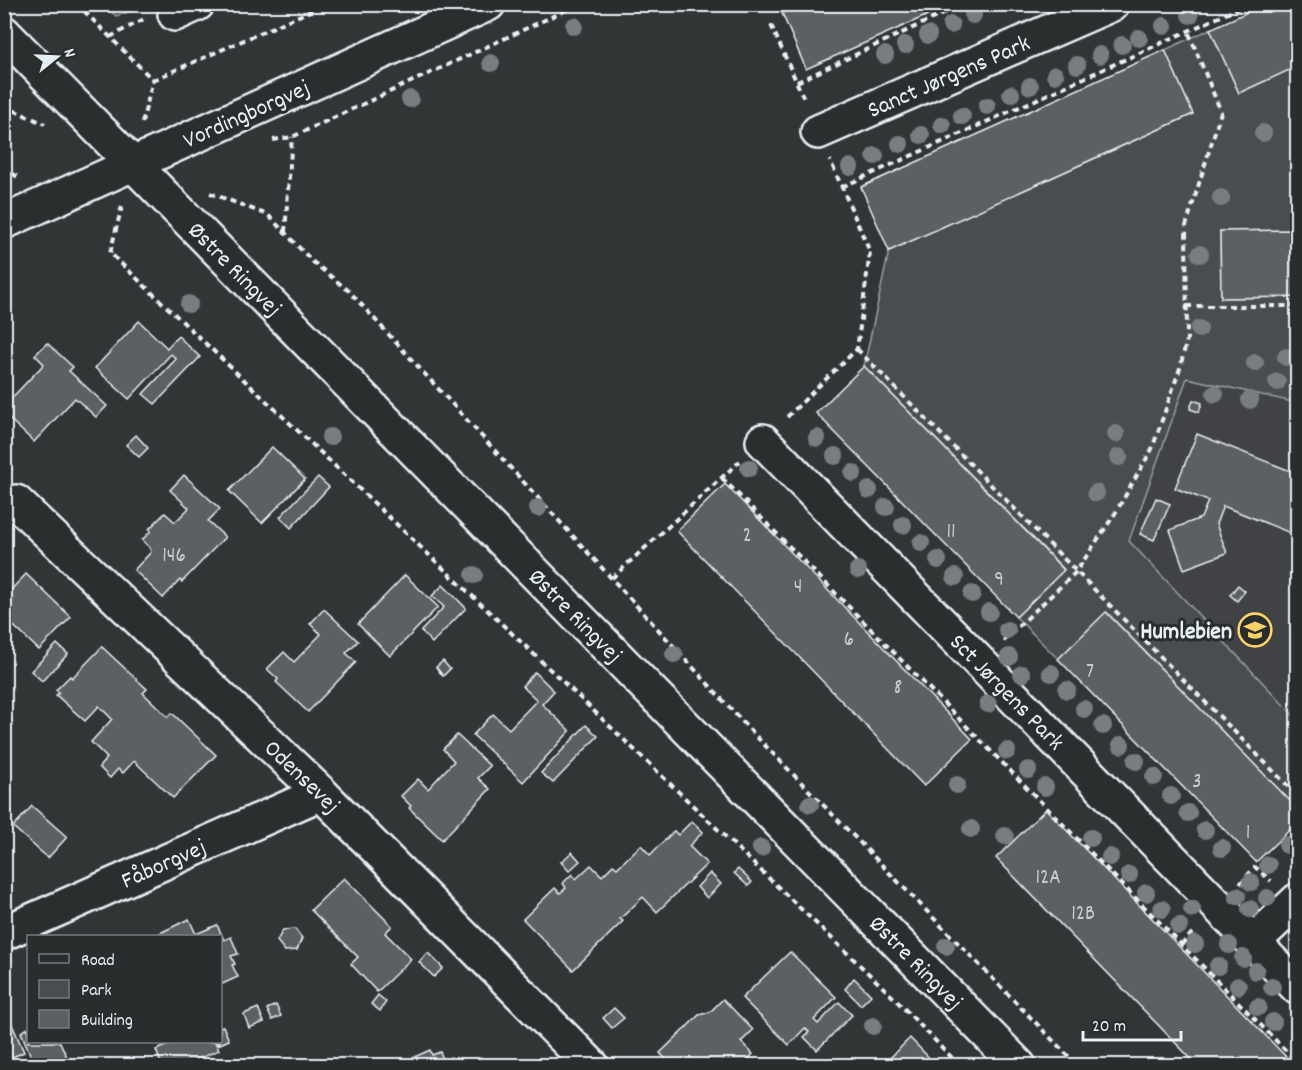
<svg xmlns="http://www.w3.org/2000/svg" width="1302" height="1070" viewBox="0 0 1302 1070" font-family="Dekko,sans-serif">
<rect width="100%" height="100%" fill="#323536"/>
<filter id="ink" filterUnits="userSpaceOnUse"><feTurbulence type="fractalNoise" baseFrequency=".0167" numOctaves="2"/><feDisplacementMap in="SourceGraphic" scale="12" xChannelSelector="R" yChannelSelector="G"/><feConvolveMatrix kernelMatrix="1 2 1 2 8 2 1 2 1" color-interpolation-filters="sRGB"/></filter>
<g filter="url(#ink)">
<path fill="#3f4244" d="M1187,378L1297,403V719L1129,541Z"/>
<g fill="#494d4f" stroke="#989fa4" stroke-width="1.5">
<path d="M104,5H151L116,16Z"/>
<path d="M1210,29L1239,93L1297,66V230L1220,231L1221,298L1297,297V403L1187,378L1129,541L1297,719V809L1107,612L1058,659L1016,617L1064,569L864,366L889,251L1193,114L1165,50Z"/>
</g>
<g fill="#5c6063" stroke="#e8f1f8" stroke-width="1.5">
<path d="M801,4H953L806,69L782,13Z"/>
<path d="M1265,4H1298V66L1239,93L1210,29Z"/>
<path d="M1165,50L1193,114L889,251L861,187Z"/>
<path d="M1298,230V297L1221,298L1220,231Z"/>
<path d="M139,321L167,348L178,336L200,357L155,404L143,394L176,359L171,354L129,399L95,368Z"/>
<path d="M47,343L73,367L69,371L107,406L96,417L75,398L34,442L4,414V406L44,364L35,355Z"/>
<path d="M864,366L1064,570L1016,617L816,413Z"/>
<path d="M1193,400L1202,403L1199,412L1190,409Z"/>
<path d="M1197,434L1298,474V536L1223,506L1216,524L1227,553L1184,569L1170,530L1201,518L1208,501L1175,488Z"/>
<path d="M136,435L148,448L139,457L126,445Z"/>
<path d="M272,447L305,479L262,523L229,491Z"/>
<path d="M184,475L220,509L208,521L225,537L182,582L180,580L163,598L134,570L151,552L150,548L142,540L151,531L149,529L165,513L175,522L189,508L170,490Z"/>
<path d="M318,477L329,487L291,528L280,517Z"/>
<path d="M725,484L972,739L924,786L677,531Z"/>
<path d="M1156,498L1170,504L1154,540L1140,534Z"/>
<path d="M26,574L71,617L39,650L4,617V597Z"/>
<path d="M405,575L438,607L390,656L358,624Z"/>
<path d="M443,585L466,608L432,643L421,631L444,607L432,596Z"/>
<path d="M1238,585L1245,591L1237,601L1230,595Z"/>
<path d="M324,609L358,641L346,653L356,662L308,712L276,682L278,679L267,669L284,652L294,662L321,634L310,624Z"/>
<path d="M1106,612L1298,809V822L1256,862L1058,659Z"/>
<path d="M57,644L68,654L42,681L31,671Z"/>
<path d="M102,647L147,689L143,693L168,717L172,713L216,755L173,798L134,761L123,773L118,769L110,778L99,767L107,758L91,742L112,719L99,706L85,721L56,695L59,693L56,690L70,676L72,678Z"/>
<path d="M443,661L450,669L443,676L436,667Z"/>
<path d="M535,672L554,691L542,704L570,731L523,782L473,735L493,714L509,729L537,700L522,686Z"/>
<path d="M586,725L598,736L553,783L541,773Z"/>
<path d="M457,735L490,766L478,778L490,789L442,840L409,808L411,806L401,796L418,779L428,789L454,761L443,749Z"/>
<path d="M32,806L67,837L48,858L13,827Z"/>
<path d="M1046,809L1295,1066H1198L996,858Z"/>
<path d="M692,821L703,832L689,846L707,864L657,912L643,897L620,919L623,921L573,970L523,919L555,888L560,893L566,888L563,883L572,874L576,879L591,865L602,876L613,865L617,868L641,845L650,855L674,831L678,835Z"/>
<path d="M572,852L580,861L569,871L561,862Z"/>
<path d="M738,869L752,882L748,886L734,873Z"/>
<path d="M710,873L721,884L707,898L697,887Z"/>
<path d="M344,878L392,926L385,933L411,959L377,992L351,964L358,957L311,910Z"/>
<path d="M189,919L196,934L217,925L224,940L231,937L238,954L231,956L235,964L232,965L238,977L220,985V936H161L160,933Z"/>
<path d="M295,929L302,938L297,950L285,951L277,941L283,930Z"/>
<path d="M790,952L836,997L814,1020L818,1024L839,1002L852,1015L817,1050L804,1037L809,1032L805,1028L789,1045L742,998Z"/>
<path d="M428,953L443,968L434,977L419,962Z"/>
<path d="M854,978L871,995L861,1005L845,989Z"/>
<path d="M378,995L386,1002L380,1011L371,1004Z"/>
<path d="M723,999L753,1030L741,1042L753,1054L742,1066H672L660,1053L699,1015L710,1012Z"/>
<path d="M276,1005L281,1016L272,1020L267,1009Z"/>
<path d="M4,1006L24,1052L10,1058L4,1046Z"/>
<path d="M258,1008L264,1022L249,1028L244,1014Z"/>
<path d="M614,1008L624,1018L612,1028L603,1018Z"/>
<path d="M223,1026L229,1040L218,1045L217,1042H220V1027Z"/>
<path d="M28,1028V1042H60L70,1064L35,1066L21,1032Z"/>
<path d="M910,1038L937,1066H882Z"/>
<path d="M176,1042H215L219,1050L182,1066H162L156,1050Z"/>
<path d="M430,1050L432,1055L440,1052L444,1061L451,1057L455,1066H405L403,1062Z"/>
</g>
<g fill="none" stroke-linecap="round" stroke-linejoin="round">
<g stroke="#e8f1f8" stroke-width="38">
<g id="minor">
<path d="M175,14L197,4"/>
<path id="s1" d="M818,132L1112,4"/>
<path id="s2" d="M763,441L1298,988"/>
<path id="s3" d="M4,508L16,502L321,793L592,1066"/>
<path id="s4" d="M4,933L321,793"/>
<path d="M1253,942L1298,900"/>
</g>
</g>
<g stroke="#e8f1f8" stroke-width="38">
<g id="tertiary">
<path id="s5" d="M488,4L133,164L1019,1066"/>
</g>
</g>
<g stroke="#e8f1f8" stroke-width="38">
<path id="primary" d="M4,33L133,164L4,222"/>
</g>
<g stroke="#e8f1f8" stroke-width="4" stroke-dasharray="6 4.5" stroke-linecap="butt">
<path d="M77,4L153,80"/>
<path d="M771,25L805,101"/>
<path d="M110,37L144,19"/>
<path d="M153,80L326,4"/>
<path d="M797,82L964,4"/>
<path d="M4,106L45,124"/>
<path d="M142,123L153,80"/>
<path d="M273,140L292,137L579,4"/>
<path d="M4,167L20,179"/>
<path d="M842,187L1248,4"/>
<path d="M210,193L268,215L313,262L349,291L752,732L1078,1066"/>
<path d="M122,206L110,253L596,713L889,993L960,1066"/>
<path d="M285,232L292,137"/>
<path d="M1186,306H1298"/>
<path d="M857,349L1298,796"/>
<path d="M787,417L857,349L870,252L830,160"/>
<path d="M4,462L12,470"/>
<path d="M722,478L1298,1063"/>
<path d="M612,578L740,461"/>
<path d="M1003,641L1076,572L1116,512L1152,449L1180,368L1187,339L1186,226L1221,112L1188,31"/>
<path d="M1240,884L1255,867L1271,881"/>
<path d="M1181,945L1195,930"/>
</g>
<use href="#minor" stroke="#2a2d2e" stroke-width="33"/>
<use href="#tertiary" stroke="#2a2d2e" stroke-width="33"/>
<use href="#primary" stroke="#2a2d2e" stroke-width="33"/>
</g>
<g fill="#777d80">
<circle cx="973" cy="15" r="9"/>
<circle cx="1190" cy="15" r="9"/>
<circle cx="951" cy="25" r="9"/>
<circle cx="574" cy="26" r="9"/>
<circle cx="1164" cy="26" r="9"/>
<circle cx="928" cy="35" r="9"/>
<circle cx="1139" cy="38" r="9"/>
<circle cx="905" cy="45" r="9"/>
<circle cx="1122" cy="45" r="9"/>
<circle cx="885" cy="55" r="9"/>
<circle cx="1100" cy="55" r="9"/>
<circle cx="491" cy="63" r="9"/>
<circle cx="1077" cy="65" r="9"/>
<circle cx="1055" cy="75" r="9"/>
<circle cx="1030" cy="86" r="9"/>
<circle cx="1011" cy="94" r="9"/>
<circle cx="410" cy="99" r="9"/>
<circle cx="987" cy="106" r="9"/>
<circle cx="962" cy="116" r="9"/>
<circle cx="942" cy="125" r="9"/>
<circle cx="1263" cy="133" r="9"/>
<circle cx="921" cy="135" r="9"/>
<circle cx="900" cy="144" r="9"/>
<circle cx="875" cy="156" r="9"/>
<circle cx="850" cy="167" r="9"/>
<circle cx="1221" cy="198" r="9"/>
<circle cx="1200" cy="254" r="9"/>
<circle cx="189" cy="304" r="9"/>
<circle cx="1199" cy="329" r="9"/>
<circle cx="1286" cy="357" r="9"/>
<circle cx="1255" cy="363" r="9"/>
<circle cx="1277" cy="382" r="9"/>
<circle cx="1215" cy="394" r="9"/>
<circle cx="1250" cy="400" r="9"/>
<circle cx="1116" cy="434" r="9"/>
<circle cx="330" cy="437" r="9"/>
<circle cx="817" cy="438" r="9"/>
<circle cx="835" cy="456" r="9"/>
<circle cx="1119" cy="457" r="9"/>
<circle cx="749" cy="468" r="9"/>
<circle cx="853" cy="473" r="9"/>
<circle cx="869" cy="490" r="9"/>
<circle cx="1096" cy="493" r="9"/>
<circle cx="886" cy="507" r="9"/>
<circle cx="538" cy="508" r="9"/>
<circle cx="903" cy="525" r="9"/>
<circle cx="921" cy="543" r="9"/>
<circle cx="938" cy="560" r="9"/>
<circle cx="858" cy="570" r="9"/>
<circle cx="474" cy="575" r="9"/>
<circle cx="955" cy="577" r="9"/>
<circle cx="972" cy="594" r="9"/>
<circle cx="989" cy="612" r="9"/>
<circle cx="1007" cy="630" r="9"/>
<circle cx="674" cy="654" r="9"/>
<circle cx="1009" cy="657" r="9"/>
<circle cx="1051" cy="673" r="9"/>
<circle cx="1022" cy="674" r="9"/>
<circle cx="1067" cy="690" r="9"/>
<circle cx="988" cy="704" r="9"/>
<circle cx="1084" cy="709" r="9"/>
<circle cx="1103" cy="726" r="9"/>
<circle cx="1121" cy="745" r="9"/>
<circle cx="1007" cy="751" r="9"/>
<circle cx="1136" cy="761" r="9"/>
<circle cx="1028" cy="770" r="9"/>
<circle cx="1154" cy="777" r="9"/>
<circle cx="957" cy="785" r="9"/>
<circle cx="1045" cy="787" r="9"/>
<circle cx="1171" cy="796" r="9"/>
<circle cx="810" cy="804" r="9"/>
<circle cx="1188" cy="813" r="9"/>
<circle cx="971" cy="829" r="9"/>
<circle cx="1205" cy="830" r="9"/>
<circle cx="1005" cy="836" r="9"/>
<circle cx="1091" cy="838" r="9"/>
<circle cx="1287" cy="845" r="9"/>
<circle cx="761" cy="848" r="9"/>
<circle cx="1222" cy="848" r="9"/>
<circle cx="1110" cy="857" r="9"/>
<circle cx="1268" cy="865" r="9"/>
<circle cx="1129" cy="875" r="9"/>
<circle cx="1251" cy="882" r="9"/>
<circle cx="1146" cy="893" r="9"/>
<circle cx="1237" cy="896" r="9"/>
<circle cx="1267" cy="898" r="9"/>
<circle cx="1162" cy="909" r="9"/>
<circle cx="1192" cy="909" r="9"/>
<circle cx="1250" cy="909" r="9"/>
<circle cx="1179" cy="926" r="9"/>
<circle cx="1195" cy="944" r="9"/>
<circle cx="1229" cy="945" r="9"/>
<circle cx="946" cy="946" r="9"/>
<circle cx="1243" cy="958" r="9"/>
<circle cx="1218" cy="966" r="9"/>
<circle cx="1256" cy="971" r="9"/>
<circle cx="1238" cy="986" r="9"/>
<circle cx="1272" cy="987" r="9"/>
<circle cx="1258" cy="1007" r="9"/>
<circle cx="1273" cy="1022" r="9"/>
<circle cx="873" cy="1026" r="9"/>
</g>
</g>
<defs>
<g id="school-ring" transform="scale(1.725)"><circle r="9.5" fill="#2a2d2e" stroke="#ffd166" stroke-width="1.5"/><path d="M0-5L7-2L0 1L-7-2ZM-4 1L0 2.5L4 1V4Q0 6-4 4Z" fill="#ffd166"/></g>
</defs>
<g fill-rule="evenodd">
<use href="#school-ring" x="1255" y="630"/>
</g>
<g text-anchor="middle" stroke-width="6" stroke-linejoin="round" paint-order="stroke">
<g font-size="21" fill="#c5cdd3">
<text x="951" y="537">11</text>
<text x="747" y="541">2</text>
<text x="174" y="561">146</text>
<text x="999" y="585">9</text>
<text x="798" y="592">4</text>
<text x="849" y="645">6</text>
<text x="1090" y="677">7</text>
<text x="898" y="693">8</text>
<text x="1197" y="787">3</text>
<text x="1248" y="838">1</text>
<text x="1048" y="883">12A</text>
<text x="1083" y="919">12B</text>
</g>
<g font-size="24" fill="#e8f1f8" stroke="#2a2d2e">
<text dy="8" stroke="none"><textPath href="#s1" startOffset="142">Sanct Jørgens Park</textPath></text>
<text transform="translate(246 113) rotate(-24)" y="8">Vordingborgvej</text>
<text dy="8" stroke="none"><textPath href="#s5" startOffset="536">Østre Ringvej</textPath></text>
<text dy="8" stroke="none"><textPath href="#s5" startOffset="1022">Østre Ringvej</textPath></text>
<text dy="8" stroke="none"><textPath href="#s2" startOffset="350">Sct Jørgens Park</textPath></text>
<text dy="8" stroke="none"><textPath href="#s3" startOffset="410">Odensevej</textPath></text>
<text dy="8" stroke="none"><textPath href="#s4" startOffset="174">Fåborgvej</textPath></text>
<text dy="8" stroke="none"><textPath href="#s5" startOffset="1508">Østre Ringvej</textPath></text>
</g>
<g font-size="24" font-weight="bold" fill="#e8f1f8" stroke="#2a2d2e" text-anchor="end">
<text x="1232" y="638">Humlebien</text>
</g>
</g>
<rect width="1302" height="1070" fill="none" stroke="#2a2d2e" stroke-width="24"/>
<rect x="12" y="12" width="1278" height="1046" fill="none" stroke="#e8f1f8" stroke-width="2" filter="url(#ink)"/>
<rect x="27" y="935" width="195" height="108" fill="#2a2d2e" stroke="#767b7f" stroke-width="1.5"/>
<rect x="39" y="954" width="30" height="9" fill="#2a2d2e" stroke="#767b7f" stroke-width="1.5"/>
<text x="81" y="965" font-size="18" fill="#e8f1f8">Road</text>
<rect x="39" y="980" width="30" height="18" fill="#494d4f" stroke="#767b7f" stroke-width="1.5"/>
<text x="81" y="995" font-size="18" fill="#e8f1f8">Park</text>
<rect x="39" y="1010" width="30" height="18" fill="#5c6063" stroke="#767b7f" stroke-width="1.5"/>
<text x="81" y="1025" font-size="18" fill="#e8f1f8">Building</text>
<g transform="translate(57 57) rotate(72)" stroke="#2a2d2e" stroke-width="4.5" paint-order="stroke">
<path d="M0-4.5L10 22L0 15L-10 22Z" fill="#e8f1f8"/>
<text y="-9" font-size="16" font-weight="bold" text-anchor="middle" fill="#e8f1f8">N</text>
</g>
<path d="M1083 1031v9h98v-9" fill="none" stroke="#e8f1f8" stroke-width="3"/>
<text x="1092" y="1031" font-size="18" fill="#e8f1f8" stroke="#2a2d2e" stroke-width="4.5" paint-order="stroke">20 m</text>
</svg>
